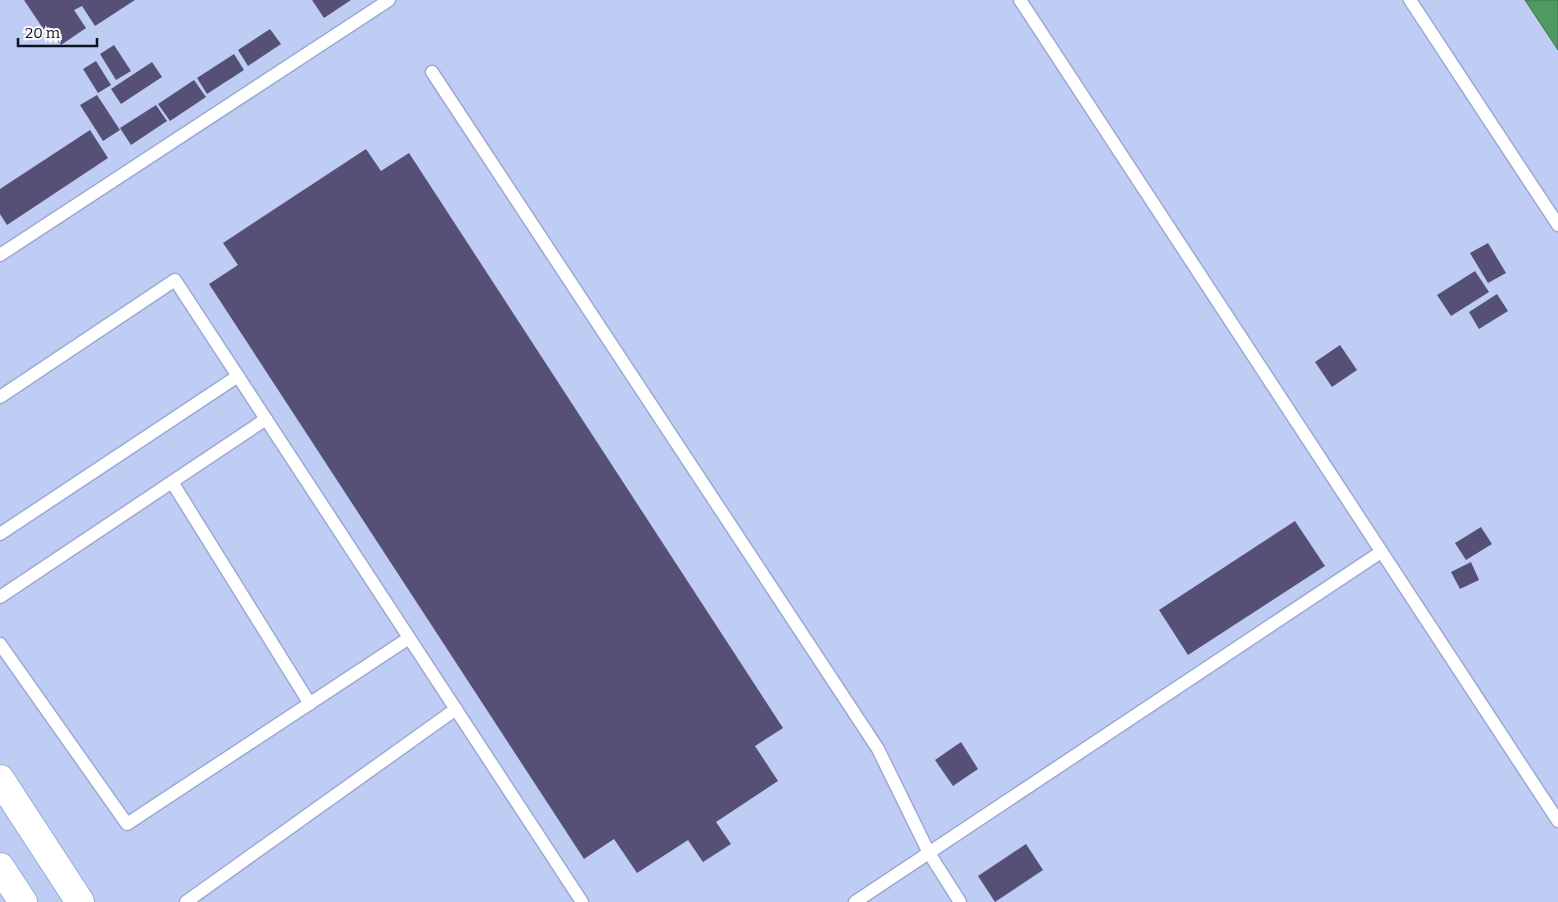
<svg xmlns="http://www.w3.org/2000/svg" width="1558" height="902" viewBox="0 0 1558 902" font-family="Bitter,serif">
<rect width="100%" height="100%" fill="#cfdbfe"/>
<path fill="#bfcdf5" d="M0,0H1525L1558,50V902H0Z"/>
<path fill="#4f9963" stroke="#3c7150" d="M1525,0H1558V50Z"/>
<g fill="#565077">
<path d="M24,0H135L95,26L82,6L74,10L86,28L61,45L49,27L44,30Z"/>
<path d="M312,0H351L324,18Z"/>
<path d="M270,29L281,44L248,66L238,50Z"/>
<path d="M114,45L131,71L116,80L100,54Z"/>
<path d="M234,54L244,70L207,94L197,78Z"/>
<path d="M96,61L111,85L98,93L83,69Z"/>
<path d="M152,62L162,77L121,104L111,89Z"/>
<path d="M194,80L206,97L170,121L158,104Z"/>
<path d="M97,95L120,130L103,141L80,105Z"/>
<path d="M156,105L167,121L131,145L120,128Z"/>
<path d="M90,130L108,158L7,225L0,214V189Z"/>
<path d="M366,149L381,171L409,153L783,728L755,746L778,781L716,822L731,844L703,862L688,840L637,873L614,839L584,859L209,284L238,265L223,243Z"/>
<path d="M1488,243L1506,273L1488,283L1470,253Z"/>
<path d="M1475,271L1489,292L1451,316L1437,295Z"/>
<path d="M1497,294L1508,311L1479,329L1469,312Z"/>
<path d="M1340,345L1357,370L1332,387L1315,362Z"/>
<path d="M1295,521L1325,566L1188,655L1159,610Z"/>
<path d="M1481,527L1492,544L1466,560L1455,543Z"/>
<path d="M1471,562L1479,580L1460,589L1451,572Z"/>
<path d="M961,742L978,769L953,786L935,760Z"/>
<path d="M1026,844L1043,870L995,902L978,876Z"/>
</g>
<g fill="none" stroke-linecap="round" stroke-linejoin="round">
<g stroke="#9ba9d3" stroke-width="15">
<g id="lane">
<path d="M1020,0L1558,821"/>
<path d="M1410,0L1558,225"/>
<path d="M432,72L878,749L929,853L960,902"/>
<path d="M0,255L389,0"/>
<path d="M0,397L175,280L582,902"/>
<path d="M172,482L310,704"/>
<path d="M0,534L238,376"/>
<path d="M0,597L266,419"/>
<path d="M0,644L127,824L409,638"/>
<path d="M186,902L456,709"/>
<path d="M855,902L1381,552"/>
</g>
</g>
<g stroke="#9ba9d3" stroke-width="30">
<g id="secondary">
<path d="M0,779L80,902"/>
<path d="M0,867L23,902"/>
</g>
</g>
<use href="#lane" stroke="#fff" stroke-width="12"/>
<use href="#secondary" stroke="#fff" stroke-width="28"/>
</g>
<path d="M18 38v8h79v-8" fill="none" stroke="#0e1322" stroke-width="2.5"/>
<text x="25" y="38" font-size="15" fill="#0e1322" stroke="#fdfdfd" stroke-width="4" paint-order="stroke">20 m</text>
</svg>
